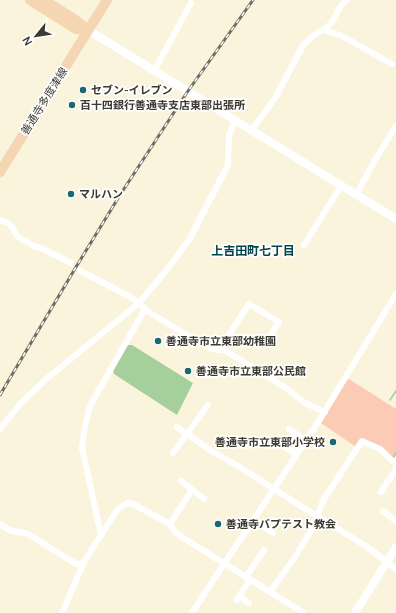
<svg xmlns="http://www.w3.org/2000/svg" width="396" height="613" viewBox="0 0 396 613" font-family="Manrope,'Noto Sans JP',sans-serif">
<rect width="100%" height="100%" fill="#fbf4dd"/>
<path fill="#fccbb5" d="M349,379L396,409V454L392,458L361,439L356,447L321,423L347,380Z"/>
<path fill="#a5d09b" d="M127,345H132L193,383L177,415L114,374L113,370Z"/>
<g fill="none" stroke-linecap="round" stroke-linejoin="round">
<g stroke="#a5d09b" stroke-width="1.5">
<path d="M390,400L396,391"/>
<path d="M393,458L396,453"/>
</g>
<g stroke="#fff" stroke-width="6">
<path d="M325,30L342,36L392,64"/>
<path d="M154,71L191,3"/>
<path d="M251,131L275,98L304,44C308,41 311,37 316,34C322,30 327,29 331,23C337,16 339,4 347,0"/>
<path d="M356,195L375,160L396,126"/>
<path d="M0,220L8,223L12,227L18,237L36,247L41,248L71,263"/>
<path d="M304,245L341,186"/>
<path d="M79,270L132,298L139,303L147,311L202,344L212,349L224,350L286,388L305,403L325,412"/>
<path d="M219,350L249,304L279,322L266,342"/>
<path d="M177,427L213,452L238,466L318,517L366,546L396,569"/>
<path d="M0,429L20,404L44,381L139,303L165,272L189,240L228,165L229,135L235,121"/>
<path d="M289,429L306,441"/>
<path d="M283,446L297,455"/>
<path d="M173,453L208,405"/>
<path d="M181,481L204,499"/>
<path d="M381,492L396,469"/>
<path d="M383,511L396,521"/>
<path d="M317,516L324,499L362,441L380,449L396,464"/>
<path d="M253,520L273,533"/>
<path d="M0,524L9,530L28,534L76,564H79L84,562"/>
<path d="M170,524L192,490"/>
<path d="M101,535L82,448L84,432L89,408L99,390L145,309"/>
<path d="M246,577L264,550"/>
<path d="M270,592L293,560L319,518"/>
<path d="M239,596L249,603"/>
<path d="M237,600L250,579"/>
<path d="M62,613L84,562L115,513L119,508L128,503L133,504L170,524L175,532L185,539L304,613"/>
<path d="M192,613L224,564L317,424L396,294"/>
</g>
<g stroke="#fff" stroke-width="8">
<path d="M88,30L396,219"/>
<path d="M355,613L396,547"/>
</g>
<g stroke="#f4d6b3" stroke-width="10">
<path d="M30,0L76,29L88,30"/>
<path d="M44,0L74,19L88,30"/>
<path d="M0,172L107,0"/>
</g>
<g stroke="#716e61" stroke-width="3">
<path id="rail" d="M0,395L76,267L120,195L188,91L253,0"/>
</g>
<use href="#rail" stroke="#fff" stroke-width="1.5" stroke-dasharray="4.5" stroke-linecap="butt"/>
</g>
<g fill="#1d6773" stroke="#fff" stroke-width="1.5">
<circle cx="83" cy="90" r="4"/>
<circle cx="72" cy="105" r="4"/>
<circle cx="71" cy="194" r="4"/>
<circle cx="158" cy="341" r="4"/>
<circle cx="188" cy="371" r="4"/>
<circle cx="333" cy="442" r="4"/>
<circle cx="218" cy="524" r="4"/>
</g>
<g text-anchor="middle" stroke-width="3.5" stroke-linejoin="round" paint-order="stroke">
<g font-size="11" font-weight="bold" fill="#3b3930" stroke="#fff" text-anchor="start">
<text x="91" y="94">セブン-イレブン</text>
<text x="80" y="109">百十四銀行善通寺支店東部出張所</text>
<text x="79" y="198">マルハン</text>
<text x="166" y="345">善通寺市立東部幼稚園</text>
<text x="196" y="375">善通寺市立東部公民館</text>
<text x="325" y="446" text-anchor="end">善通寺市立東部小学校</text>
<text x="226" y="528">善通寺バプテスト教会</text>
</g>
<g font-size="11" fill="#3b3930" stroke="#fff">
<text transform="translate(44 101) rotate(-58)" y="4">善通寺多度津線</text>
</g>
<g font-size="12" font-weight="bold" fill="#03444d" stroke="#fff">
<text x="253" y="255">上吉田町七丁目</text>
</g>
</g>
<g transform="translate(36 36) rotate(240)" stroke="#ffffff" stroke-width="3" paint-order="stroke">
<path d="M0-3L7 15L0 10L-7 15Z" fill="#3b3930"/>
<text y="-6" font-size="11" font-weight="bold" text-anchor="middle" fill="#3b3930">N</text>
</g>
</svg>
